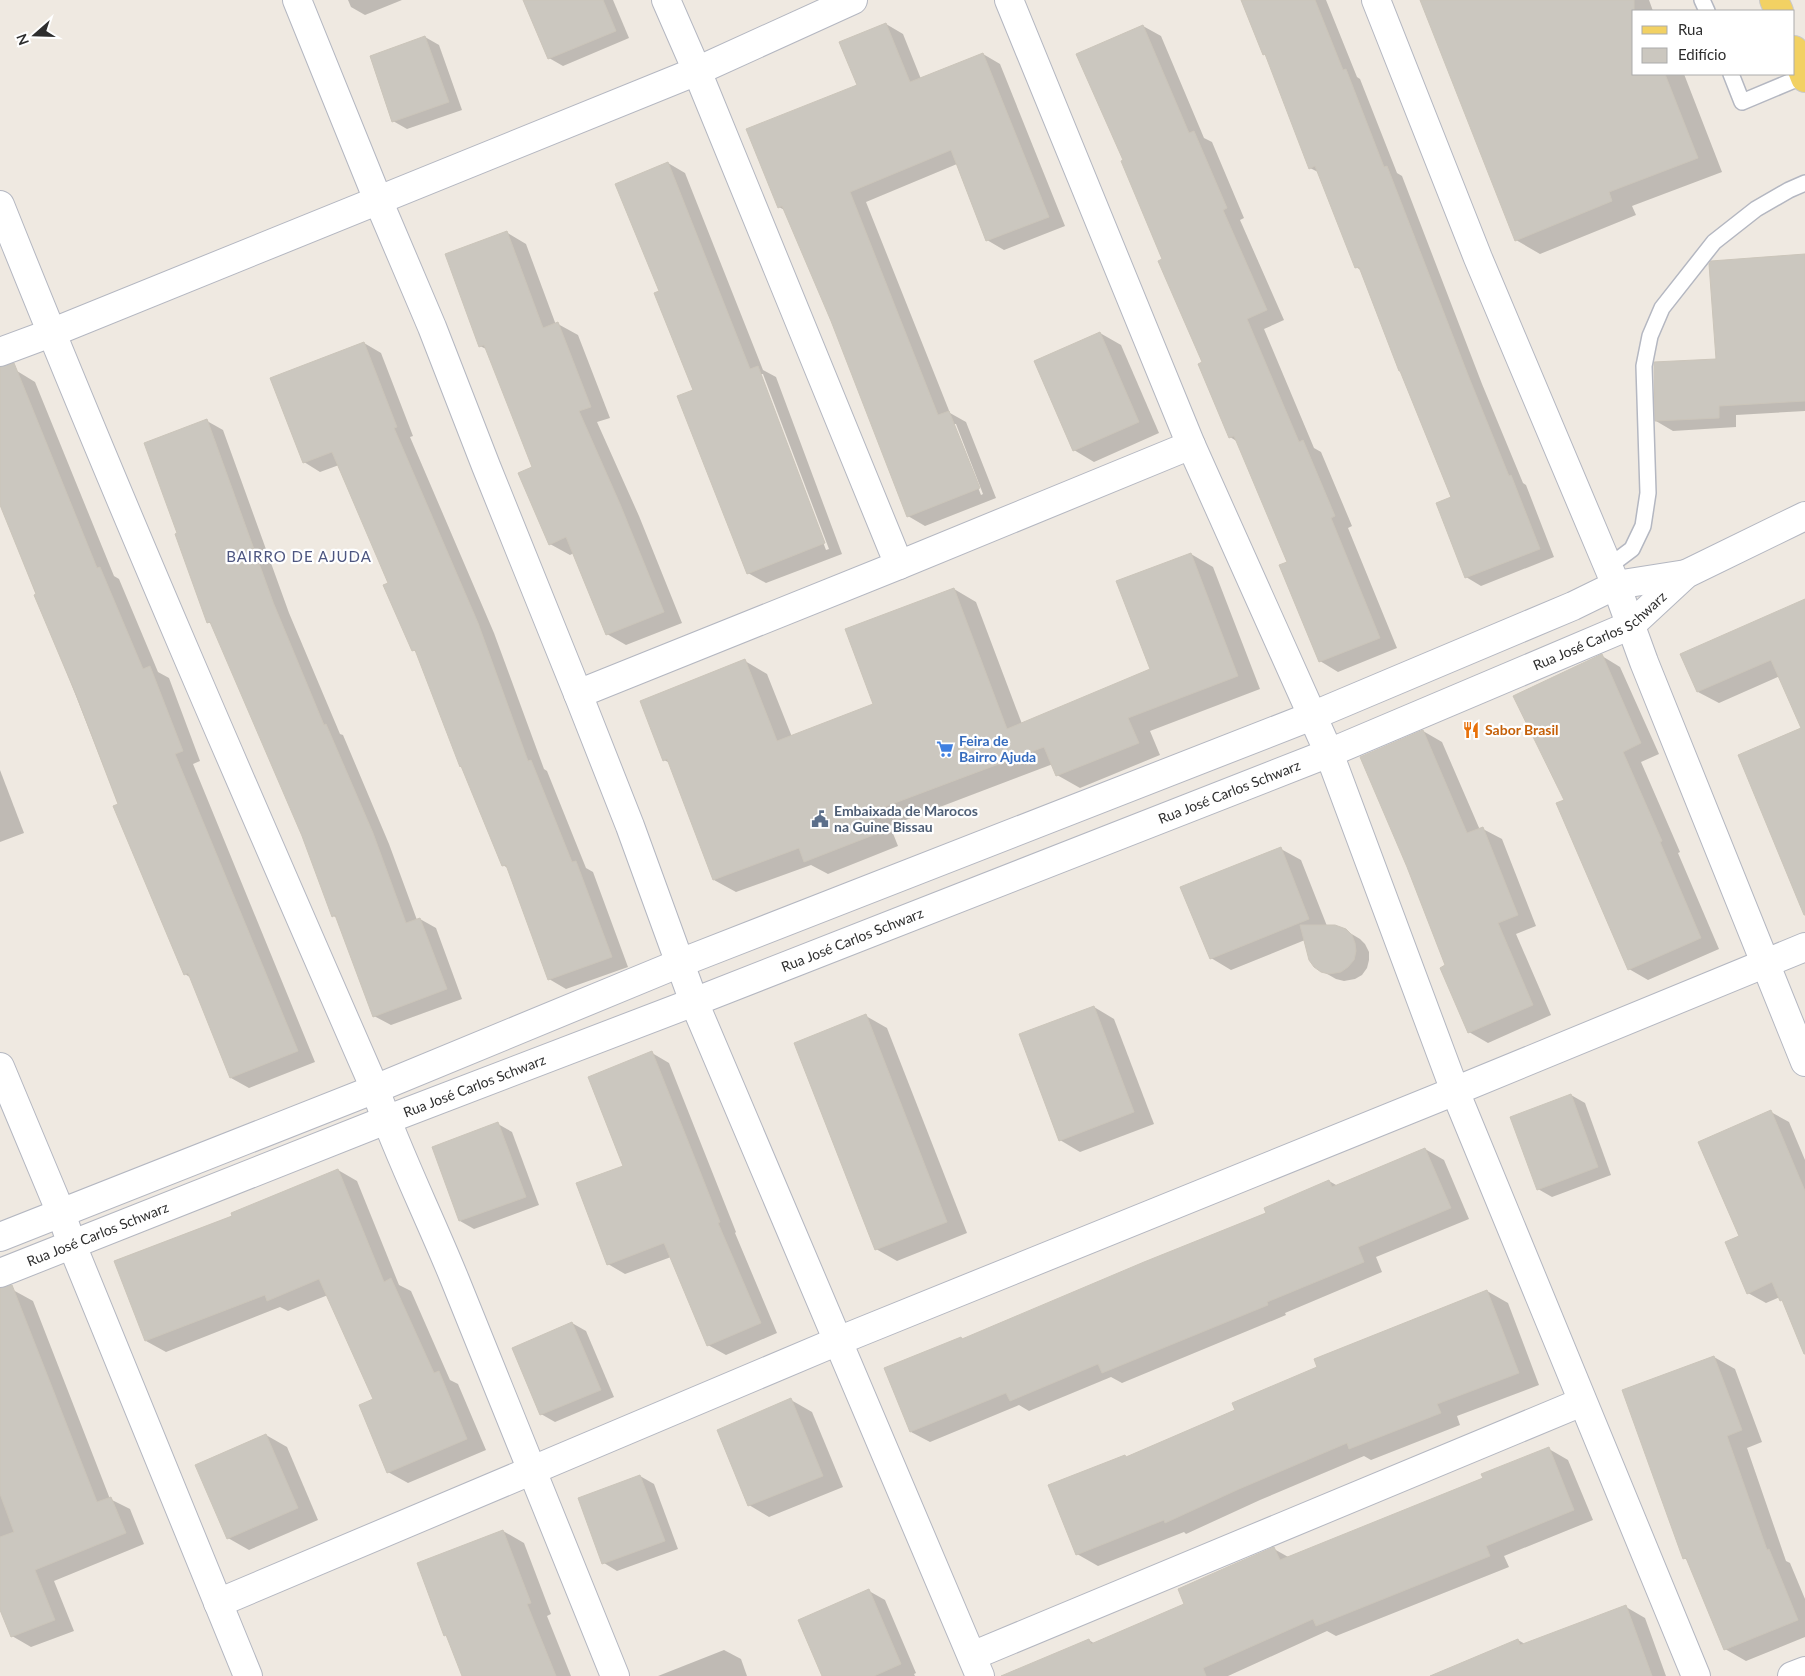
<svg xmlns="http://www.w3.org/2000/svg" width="1805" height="1676" viewBox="0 0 1805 1676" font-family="Lato,sans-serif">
<rect width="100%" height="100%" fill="#efe9e1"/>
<g fill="#0003" fill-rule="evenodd">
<path d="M348,0H402L365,15L351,7Z"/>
<path d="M525,0H613L629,38L563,66L549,58Z"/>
<path d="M1242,0H1326L1357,77L1360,79L1397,173L1402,176L1482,384L1523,483L1526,485L1554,557L1481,586L1466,577L1453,498L1362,271L1356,267L1320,173L1310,168L1267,56L1264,54Z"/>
<path d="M1421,0H1649L1653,11H1634V74H1684L1722,172L1632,206L1636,215L1540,254L1516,240Z"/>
<path d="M886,24L903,34L921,79L983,54L1000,64L1065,226L1004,250L987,240L957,164L866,202L950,413L966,422L996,498L925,526L908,516L832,321L786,211L779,207L859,85ZM953,424H956L983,494L981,495Z"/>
<path d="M1143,26L1161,36L1204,138L1212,142L1244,218L1240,220L1284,320L1264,329L1314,448L1321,452L1352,526L1348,528L1397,648L1338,672L1320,661L1288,563L1238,442L1230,437L1203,363L1124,161Z"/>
<path d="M425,37L439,45L462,110L407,129L393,121Z"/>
<path d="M668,163L685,173L763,370L776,377L842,554L766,583L748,573L694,391L661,291ZM760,374H763L829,549L826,550Z"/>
<path d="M506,232L526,244L556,325L558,324L578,335L610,418L597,422L639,516L682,623L626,645L607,634L574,553L570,555L550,544L533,468L488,350L480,346Z"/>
<path d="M1805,255V411L1736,415V427L1673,431L1656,421L1717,360Z"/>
<path d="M1100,333L1121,345L1159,433L1094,462L1074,450Z"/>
<path d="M364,343L381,353L413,436L410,437L494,633L544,769L547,771L586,868L593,872L628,967L566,989L549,979L509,869L503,865L463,767L461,766L417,652L413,650L390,583L339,465L320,472L304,462Z"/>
<path d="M17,371L35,382L114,576L119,579L158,672L169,678L200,761L193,764L315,1062L249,1088L231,1078L191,978L185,974L0,502V378Z"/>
<path d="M207,421L223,430L289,613L340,734L343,735L389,844L417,920L420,919L436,928L462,999L391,1025L374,1016L338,918L333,916L303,836L212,624L208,622L179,534Z"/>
<path d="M1191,554L1213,567L1260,689L1150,731L1160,755L1080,788L1057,775L1053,764L890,826L898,846L828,874L811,865L736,892L714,880L670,763L664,760L745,661L767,674L792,737L875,705L954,589L976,602L1022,724L1151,670Z"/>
<path d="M1805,600V900L1803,729L1780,676L1719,703L1698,692L1682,655Z"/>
<path d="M1602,656L1620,667L1659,754L1641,762L1680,852L1678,853L1719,949L1648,980L1629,969L1566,800Z"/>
<path d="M1423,731L1442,742L1480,830L1483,829L1502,839L1536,926L1516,934L1551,1015L1488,1043L1469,1032L1446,966Z"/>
<path d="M0,770L24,833L0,842Z"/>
<path d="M1281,849L1301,860L1327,926L1345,930L1360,939L1365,944L1369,952V960L1367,968L1362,975L1355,979L1344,981L1336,979L1322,971L1305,940L1231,970L1211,958Z"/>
<path d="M1094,1007L1114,1019L1154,1124L1080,1152L1060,1140Z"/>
<path d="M866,1016L887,1028L967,1233L897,1261L876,1249Z"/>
<path d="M652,1053L669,1063L736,1232L735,1233L777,1333L726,1355L708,1345L671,1257L625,1274L608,1264L624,1166Z"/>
<path d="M1571,1095L1585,1103L1611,1175L1552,1197L1538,1189Z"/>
<path d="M1771,1112L1789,1122L1805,1160V1354L1784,1302L1780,1297L1766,1303L1748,1293L1740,1237Z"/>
<path d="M498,1124L512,1132L539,1205L474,1229L460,1221L434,1147Z"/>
<path d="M1425,1149L1444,1160L1469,1219L1376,1257L1382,1272L1285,1313L1286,1315L1122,1383L1111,1377L1029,1411L1019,1405L930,1442L911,1432L886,1369L961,1338L964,1340L1267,1213L1329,1181L1338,1186Z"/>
<path d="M338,1170L357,1181L399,1285L411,1291L450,1380L458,1384L486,1450L408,1483L388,1472L375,1400L328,1295L288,1311L280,1307L166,1352L146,1341L115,1261L233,1216Z"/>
<path d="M13,1290L33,1301L110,1499L130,1509L144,1544L54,1581L74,1631L31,1647L12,1636L0,1607V1295Z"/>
<path d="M1487,1291L1508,1303L1539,1385L1457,1416L1460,1425L1371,1460L1364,1456L1260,1500L1186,1534L1184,1532L1098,1566L1077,1554L1127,1458L1236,1411Z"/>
<path d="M572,1323L586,1331L614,1397L555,1422L541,1414Z"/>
<path d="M1714,1357L1735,1369L1762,1442L1747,1448L1786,1561L1790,1563L1805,1599V1637L1746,1661L1725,1649L1689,1561L1684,1558Z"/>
<path d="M791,1400L812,1412L843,1487L769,1517L749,1505Z"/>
<path d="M266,1435L287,1447L318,1520L249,1550L228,1538Z"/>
<path d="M1549,1449L1568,1460L1593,1520L1504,1556L1509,1567L1336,1636L1327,1631L1228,1676H1013L1089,1640L1095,1644L1186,1605L1274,1549L1290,1558L1484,1478Z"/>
<path d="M640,1476L654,1484L678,1549L617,1571L604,1563Z"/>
<path d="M503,1531L524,1543L551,1614L547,1616L571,1676H464L448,1636L445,1635Z"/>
<path d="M869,1591L885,1600L916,1673L914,1674L915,1676H824Z"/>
<path d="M1626,1607L1645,1618L1666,1676H1449L1518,1640L1525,1644Z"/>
<path d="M724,1650L741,1659L747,1676H658Z"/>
</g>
<g fill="#cbc7bf" stroke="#cbc5ba">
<path d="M523,0H603L616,31L548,59Z"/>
<path d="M1241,0H1315L1343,70L1346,69L1384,167L1387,166L1468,375L1509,476L1511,475L1540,549L1465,578L1436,503L1451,497L1400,371H1399L1359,267L1355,268L1315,166L1309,169L1265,54L1263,55Z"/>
<path d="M1420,0H1634V74H1665L1698,158L1609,192L1612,201L1515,241Z"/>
<path d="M886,23L910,82L983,53L1049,217L986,241L951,150L850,192L938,415L949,411L980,488L907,517L831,321L782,206L778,208L746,129L857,85L839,42Z"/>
<path d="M1143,25L1189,133L1194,131L1227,208L1223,210L1267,310L1247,319L1299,442L1303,440L1335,516L1331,518L1380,638L1319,662L1279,565L1287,562L1234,436L1229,438L1198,364L1202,362L1158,261L1162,259L1121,161L1123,160L1076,54Z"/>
<path d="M425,36L449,102L392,122L370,56Z"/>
<path d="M668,162L750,369L758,366L825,543L747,574L677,396L693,390L654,293L659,291L615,184Z"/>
<path d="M507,231L543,328L558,322L591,407L579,411L620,504L664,612L606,635L566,537L549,545L518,473L532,467L484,345L479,347L445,254Z"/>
<path d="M1805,254V401L1719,406V418L1655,421L1654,362L1716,359L1709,264L1711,261Z"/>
<path d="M1100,332L1139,422L1073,451L1034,361Z"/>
<path d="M364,342L397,427L394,428L478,623L528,761L531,760L572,862L576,861L612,957L548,980L506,865L502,866L461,766L460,767L415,650L412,651L383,585L388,583L332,452L303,463L270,378Z"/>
<path d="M14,363L97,568L100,567L143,669L150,666L183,751L175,754L298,1051L230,1078L188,973L184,975L113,806L118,804L77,697L34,595L36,594L0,505V367Z"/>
<path d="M207,419L273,602L324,725L326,724L373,833L406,923L420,918L447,989L373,1017L335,915L332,917L302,836L210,622L207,623L175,534L177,533L144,443Z"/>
<path d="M1191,553L1238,676L1128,718L1139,743L1056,776L1044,747L868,813L876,834L804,862L799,848L713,880L667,759L663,761L640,701L745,659L777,741L873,704L845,629L954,588L1007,729L1150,669L1116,581Z"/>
<path d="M1805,599V915H1804L1738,755L1801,728L1771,660L1697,692L1680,654Z"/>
<path d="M1602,654L1641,743L1623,752L1662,841L1660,842L1701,938L1628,970L1556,803L1564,800L1513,696Z"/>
<path d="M1423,730L1467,833L1483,827L1518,915L1498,923L1533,1005L1468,1033L1440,968L1445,965L1407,867L1360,757Z"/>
<path d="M1281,847L1309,919L1210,959L1180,887Z"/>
<path d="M1300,925H1335L1346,929L1352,935L1355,943L1356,951L1354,960L1348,967L1341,972L1329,974L1321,972L1314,967L1309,960Z"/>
<path d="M1094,1006L1134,1112L1059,1141L1019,1034Z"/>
<path d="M866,1014L947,1222L875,1250L794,1043Z"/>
<path d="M652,1051L688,1141L720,1222L718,1223L761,1323L707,1346L664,1243L607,1265L576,1183L623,1166L588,1077Z"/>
<path d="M1571,1094L1598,1167L1537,1190L1510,1117Z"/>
<path d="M1771,1110L1805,1191V1354H1804L1782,1300L1780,1301L1772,1282L1747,1294L1725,1242L1739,1236L1698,1142Z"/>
<path d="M498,1122L526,1197L459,1221L432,1147Z"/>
<path d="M1425,1148L1451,1208L1358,1247L1364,1262L1267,1302L1268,1305L1102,1373L1098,1364L1010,1401L1006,1393L910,1432L884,1368L961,1337L962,1339L1144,1262L1266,1213L1264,1208L1329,1180L1332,1187Z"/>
<path d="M338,1169L384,1282L391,1278L434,1373L439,1371L467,1439L387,1473L359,1405L373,1399L319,1279L267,1301L265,1295L145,1341L114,1261L232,1216L231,1213Z"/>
<path d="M12,1285L97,1502L111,1497L126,1533L35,1570L55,1620L11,1637L0,1610V1537L14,1532L0,1494V1288Z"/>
<path d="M1487,1290L1519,1373L1437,1404L1441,1413L1349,1449L1347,1443L1239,1489L1165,1523L1164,1520L1076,1555L1048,1485L1125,1455L1126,1457L1235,1410L1232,1403L1317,1367L1314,1359Z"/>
<path d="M572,1322L601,1390L540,1415L512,1348Z"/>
<path d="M1714,1356L1742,1430L1727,1436L1767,1550L1769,1549L1798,1620L1724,1650L1686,1558L1683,1559L1622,1390Z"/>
<path d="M791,1398L823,1476L748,1506L717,1430Z"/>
<path d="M266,1434L298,1508L227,1539L195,1465Z"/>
<path d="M1549,1447L1574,1510L1486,1546L1490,1556L1316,1626L1313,1619L1203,1668L1206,1676H1001L1089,1639L1091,1644L1184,1604L1178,1589L1232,1565L1274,1547L1280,1560L1483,1478L1481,1474Z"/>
<path d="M640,1475L665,1541L602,1564L578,1498Z"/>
<path d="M503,1530L531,1603L527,1604L556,1676H462L446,1635L444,1636L417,1563Z"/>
<path d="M869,1589L901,1664L874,1676H822L798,1620Z"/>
<path d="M1626,1605L1652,1676H1430L1518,1639L1520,1645Z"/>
</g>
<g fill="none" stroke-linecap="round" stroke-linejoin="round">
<g stroke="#b4b7c1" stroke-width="18">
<g id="lane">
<path d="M1702,0L1707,11"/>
<path d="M1731,74L1742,102L1804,76"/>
<path d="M1608,567L1632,549L1643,526L1648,493L1644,366L1650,336L1662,308L1714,242L1756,209L1789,190L1805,183"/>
</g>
</g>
<g stroke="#b4b7c1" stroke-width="30">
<g id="street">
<path d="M297,0L378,200L432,327L486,466L578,694L630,826L694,1002L980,1676"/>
<path d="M666,0L697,71L899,565"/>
<path d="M1009,0L1191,445L1329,753L1455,1091L1696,1676"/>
<path d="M1376,0L1478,258L1616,585L1644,662L1805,1062"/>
<path d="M0,205C119,503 247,796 375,1089C398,1154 429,1216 455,1280C509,1412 562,1544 615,1676"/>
<path d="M0,352L51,333L697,71L853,0"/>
<path d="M578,694L899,565L1191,445"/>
<path d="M0,1067L61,1213L72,1245L248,1676"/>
<path d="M0,1237L375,1089L680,963L1312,716L1573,606L1616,585L1686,574"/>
<path id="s1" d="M0,1273L386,1120L694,1002L1329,753L1631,625L1686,574L1805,516"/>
<path d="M218,1603L838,1341L1455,1091L1805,947"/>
<path d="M972,1656L1582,1402"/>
<path d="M1792,1676L1805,1671"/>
</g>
</g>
<g stroke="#c9c9c9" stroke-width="30">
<g id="primary">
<path d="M1774,0L1779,11"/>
<path d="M1794,50L1805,78"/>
</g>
</g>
<use href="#lane" stroke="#fff" stroke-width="15"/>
<use href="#street" stroke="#fff" stroke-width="28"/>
<use href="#primary" stroke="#f2d163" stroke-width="28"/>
</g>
<defs>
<g id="restaurant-bare" transform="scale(1.35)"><path d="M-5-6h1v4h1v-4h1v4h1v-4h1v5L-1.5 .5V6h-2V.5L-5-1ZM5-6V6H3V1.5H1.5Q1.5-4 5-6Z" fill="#e8710a" stroke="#fff" stroke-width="2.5" paint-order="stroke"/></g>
<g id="supermarket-bare" transform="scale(1.35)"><path d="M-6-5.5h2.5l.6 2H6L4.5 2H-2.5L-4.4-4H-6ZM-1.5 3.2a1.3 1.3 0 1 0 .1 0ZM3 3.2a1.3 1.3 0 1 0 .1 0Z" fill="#3f7fe0" stroke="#fff" stroke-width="2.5" paint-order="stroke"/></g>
<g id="civic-bare" transform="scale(1.35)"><path d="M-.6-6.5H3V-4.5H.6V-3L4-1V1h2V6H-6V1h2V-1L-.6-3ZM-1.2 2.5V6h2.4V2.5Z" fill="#5c6f8a" stroke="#fff" stroke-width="2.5" paint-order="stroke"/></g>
</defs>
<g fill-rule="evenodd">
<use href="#restaurant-bare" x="1471" y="730"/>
<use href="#supermarket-bare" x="945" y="749"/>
<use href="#civic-bare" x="820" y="819"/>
</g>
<g text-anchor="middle" stroke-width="4.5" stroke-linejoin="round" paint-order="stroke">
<g font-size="14" fill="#2e2e2e" stroke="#fff">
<text dy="5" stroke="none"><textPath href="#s1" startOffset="1725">Rua José Carlos Schwarz</textPath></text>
<text dy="5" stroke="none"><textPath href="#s1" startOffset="1320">Rua José Carlos Schwarz</textPath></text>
<text dy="5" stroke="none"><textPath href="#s1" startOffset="915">Rua José Carlos Schwarz</textPath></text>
<text dy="5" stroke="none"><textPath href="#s1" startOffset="510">Rua José Carlos Schwarz</textPath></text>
<text dy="5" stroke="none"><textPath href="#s1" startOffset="105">Rua José Carlos Schwarz</textPath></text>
</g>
<g font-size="14" font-weight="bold" fill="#c56008" stroke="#fff" text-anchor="start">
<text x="1485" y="735">Sabor Brasil</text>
</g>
<g font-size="14" font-weight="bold" fill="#366cbe" stroke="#fff" text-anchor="start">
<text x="959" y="746">Feira de<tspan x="959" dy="16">Bairro Ajuda</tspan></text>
</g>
<g font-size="14" font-weight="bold" fill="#4e5e75" stroke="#fff" text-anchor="start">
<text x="834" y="816">Embaixada de Marocos<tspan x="834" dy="16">na Guine Bissau</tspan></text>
</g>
<g font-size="15" letter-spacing="1" fill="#4d5680" stroke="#fff">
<text x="299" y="562">BAIRRO DE AJUDA</text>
</g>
</g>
<rect x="1632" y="10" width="162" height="65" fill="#ffffff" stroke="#ababab"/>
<rect x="1642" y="26" width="25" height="8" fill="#f2d163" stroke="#ababab"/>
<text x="1678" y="35" font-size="15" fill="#2e2e2e">Rua</text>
<rect x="1642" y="48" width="25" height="15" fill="#cbc7bf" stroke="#ababab"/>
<text x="1678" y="60" font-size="15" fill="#2e2e2e">Edifício</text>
<g transform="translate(35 35) rotate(250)" stroke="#ffffff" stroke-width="4" paint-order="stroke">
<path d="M0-4L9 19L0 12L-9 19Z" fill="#2e2e2e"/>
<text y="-8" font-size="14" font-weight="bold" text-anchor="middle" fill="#2e2e2e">N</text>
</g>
</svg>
